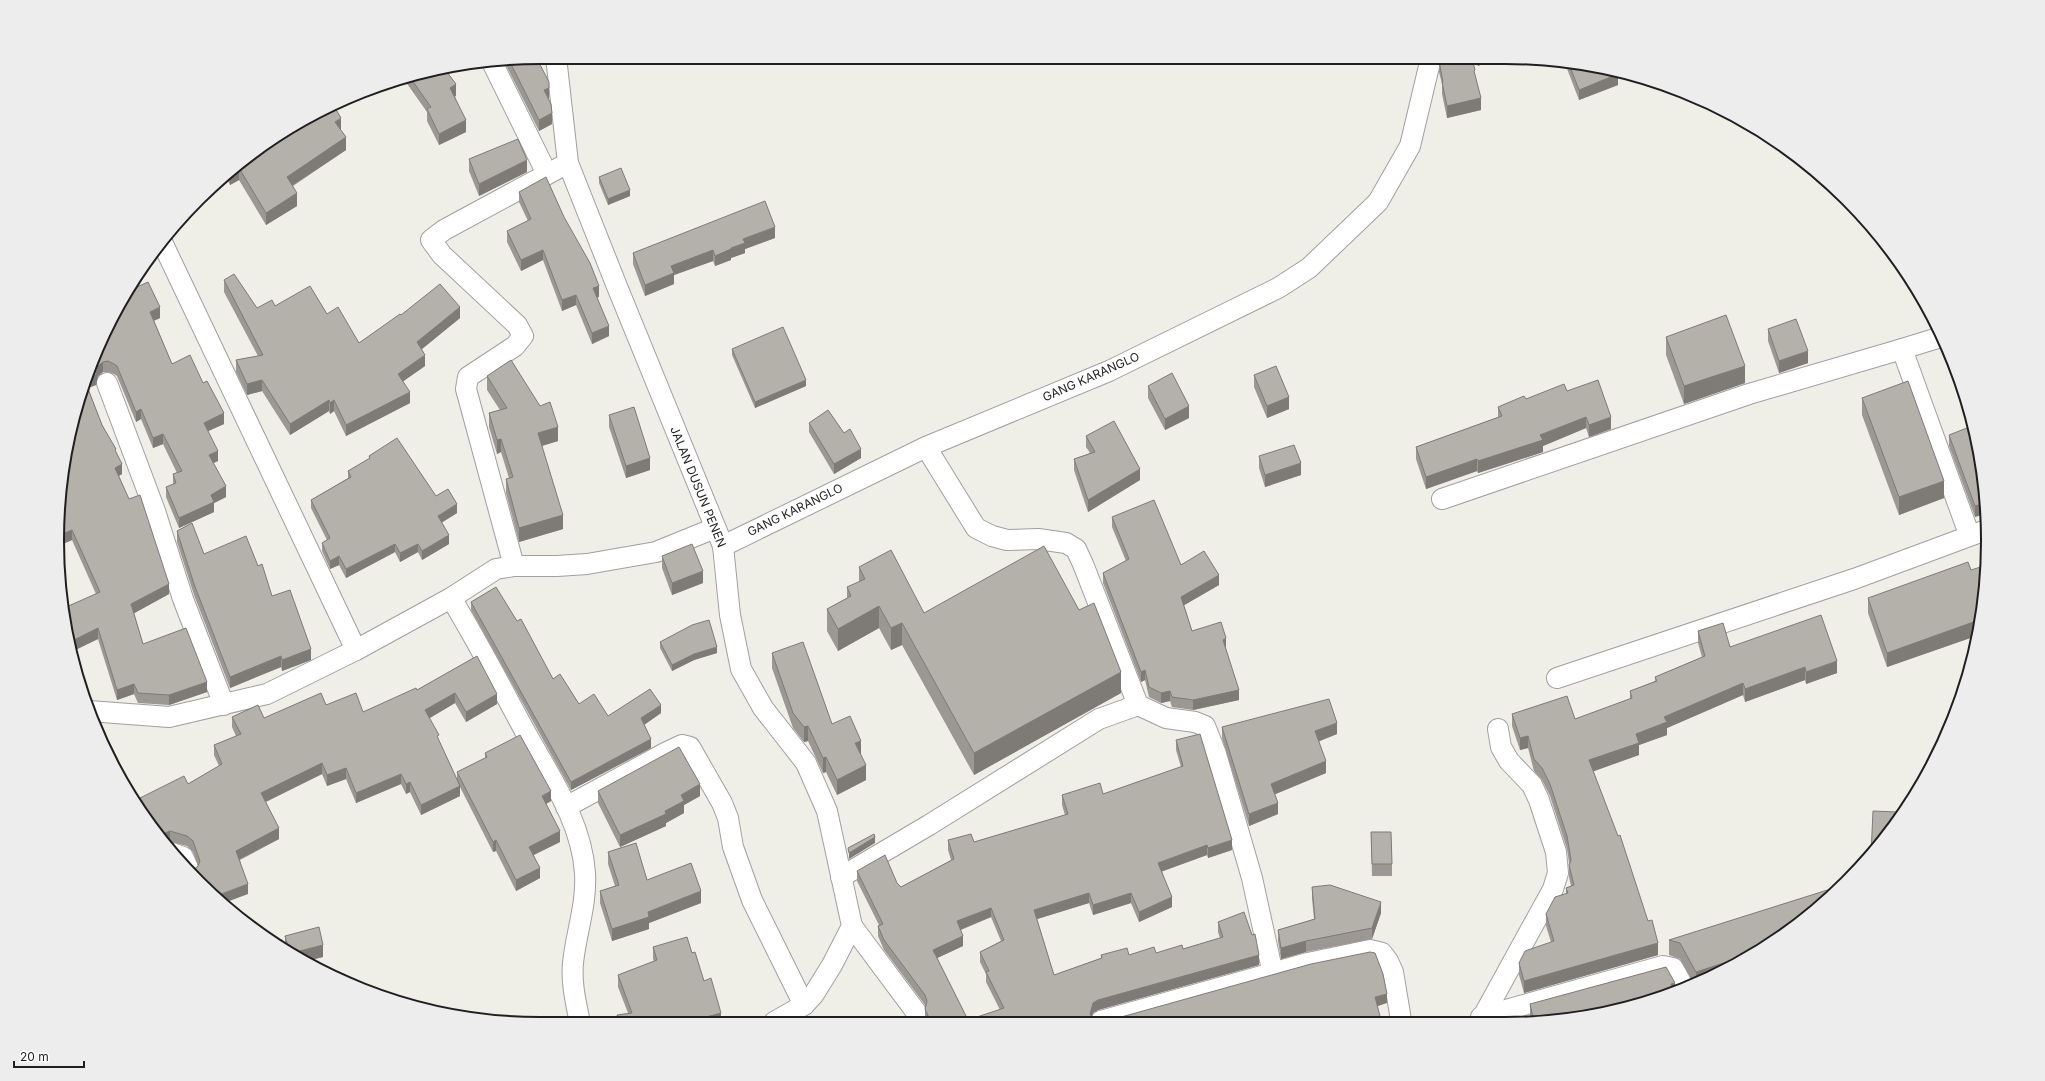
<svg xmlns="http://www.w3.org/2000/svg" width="2045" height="1081" viewBox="0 0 2045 1081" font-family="Inter,sans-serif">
<rect width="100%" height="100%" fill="#efeee7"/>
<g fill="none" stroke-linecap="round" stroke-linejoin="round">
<g stroke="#a0a0a0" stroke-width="22">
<g id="street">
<path d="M556,57L568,163L616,284L723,546L730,615L741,669L763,708L806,763L827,811L852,926L832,965L814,994L804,1005L774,1022"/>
<path d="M492,62L547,174"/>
<path d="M162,242L356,650"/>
<path d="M1941,337L1902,349L1969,534"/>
<path d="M107,383L155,511L183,599L224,705"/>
<path d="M926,447L976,528L992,536L1007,540L1038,539L1066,543L1076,549L1083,564L1138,705L1166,718L1195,722L1205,726L1216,754L1252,878L1273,974"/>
<path d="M1442,499L1749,394L1902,349"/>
<path d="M723,546L926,447L1109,371L1278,288L1309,268L1378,202L1410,146L1431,58"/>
<path d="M514,566L466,389L468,377L515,346L523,336L517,325L442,255L431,240L444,230L568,163"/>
<path d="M451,598L496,569L514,566H557L587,564L656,552L715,528"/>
<path d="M1557,678L1854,579L1986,530"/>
<path d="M89,711L169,717L267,694L356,650L451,598C478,642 502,689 527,735C551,778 582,823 585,873C587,904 576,933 573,963C571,983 576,1003 580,1023"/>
<path d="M566,807L667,752L682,745L690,747L722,803L728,818L733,847L752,900L804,1005"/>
<path d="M172,853L183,857L189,870"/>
<path d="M841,877L929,825L1099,719L1138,705"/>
<path d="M852,926L916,1012"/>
<path d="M1481,1017L1663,966L1673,968L1685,989"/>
<path d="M1481,1020L1553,889L1558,873L1556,852L1539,800L1532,785L1509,761L1501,747L1498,729"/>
<path d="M1101,1021L1308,963L1370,950L1382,953L1388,961L1393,972L1401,1020"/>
</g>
</g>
<use href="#street" stroke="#fff" stroke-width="20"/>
</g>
<g fill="#9b9792" fill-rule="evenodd">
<path d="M536,57L549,99H548L552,124L539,131L504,61Z"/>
<path d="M1473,58H1495L1478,66Z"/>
<path d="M1439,61L1475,77L1481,110L1447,118L1442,94V84L1439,72Z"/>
<path d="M1560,62L1617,71L1618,85L1579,100L1566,66L1562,68Z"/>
<path d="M443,67L456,96H455L466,132L439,145L427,121V112L403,78Z"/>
<path d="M341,131L346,150L293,186L297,206L266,225L239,180L230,185L227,179L218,184L246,157Z"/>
<path d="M469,159L527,172L479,196L469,171Z"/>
<path d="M599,177L630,196L608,205L599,183Z"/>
<path d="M519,192L599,297H597L609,336L592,344L576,305L562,311L543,260L521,271L507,242V231L528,221L519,202Z"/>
<path d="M775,238L745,249V253L731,258V260L715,266L713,261L674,275V284L645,296L633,264V253Z"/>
<path d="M224,280L257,308L275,306L327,314L359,343L401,315L460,318L422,349L425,366L403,381L410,403L346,436L334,411L330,414L329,411L290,435L262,391L247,395L236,372V360L258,356L224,292Z"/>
<path d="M128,291L160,318L154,321L172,364L203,383L224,424L208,431L218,461L213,463L226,497L214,503V512L179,528L166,497V487L173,484V474L177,473L163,444L153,448L141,419L136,422L117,376L114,374L108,372H103L98,376L96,385L88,388L102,425L116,452L122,474L119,476L169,594L134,613L143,644L207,692L169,705L138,703L134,694L117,700L98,639L71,652L64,608L96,594L72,540L58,546L73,416Z"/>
<path d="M1768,329L1808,363L1779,373L1768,341Z"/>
<path d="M1666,337L1745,383L1684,404L1666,355Z"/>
<path d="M732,349L806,386L755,408L732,355Z"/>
<path d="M1254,375L1289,409L1267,418L1254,387Z"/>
<path d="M487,376L558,441L542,446L563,529L519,542L506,493V479L509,478L501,452L497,454L489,427V413L500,410L487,390Z"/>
<path d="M1148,386L1189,418L1165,430L1148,398Z"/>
<path d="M1567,391L1611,429L1589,437L1586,428L1543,446V452L1478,473L1477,471L1426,489L1416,459V447L1498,417V407L1526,399Z"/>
<path d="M1862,398L1944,498L1899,515L1862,415Z"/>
<path d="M609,415L650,470L626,478L609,427Z"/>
<path d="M809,423L861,458L834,474L809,432Z"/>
<path d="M1949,435L1984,478L1975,517L1949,446Z"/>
<path d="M1086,436L1140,480L1088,512L1074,470V459L1090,453L1086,447Z"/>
<path d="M369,456L436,496L457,513L442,522L449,544L422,560L418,552L400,562L395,552L346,578L339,565L330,569L322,551V543L327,540L311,508V500L348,478V471L369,459Z"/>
<path d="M1259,456L1301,475L1265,487L1259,468Z"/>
<path d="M1112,517L1181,565L1219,585L1184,605L1192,631L1226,648V649L1239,700L1193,710L1172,707L1170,701L1161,703L1149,697L1145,680L1141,682L1103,583V573L1126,561L1112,527Z"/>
<path d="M177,531L204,554L258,566L272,596L311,660L282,671L281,667L230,688L194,595L177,542Z"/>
<path d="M662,556L703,583L672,595L662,568Z"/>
<path d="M859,567L924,613L1121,693L974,775L902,645L891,650L879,628L838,651L827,631V609L847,598V587L859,582Z"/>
<path d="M1971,570L1987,572L1976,636L1887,667L1868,613V598Z"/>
<path d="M471,602L517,621L553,679L579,704L608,716L661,713L644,725L651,748L571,790L471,610Z"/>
<path d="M1698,631L1730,647L1837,673L1806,684L1805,680L1745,702L1743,695L1667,728V735L1639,745V755L1593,771L1658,955L1524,993L1519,975V963L1551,942L1546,926V914L1566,894V888L1571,886L1569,877V863L1567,849L1550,796L1542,780L1534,771L1528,748L1520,750L1512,726V714L1575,719L1630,699V691L1655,681V677L1702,657L1698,643Z"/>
<path d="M660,642L717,653L694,660L672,671L660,648Z"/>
<path d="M772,653L832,724L861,755L866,780L837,795L826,772L823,773L808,741L804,742L793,728L772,668Z"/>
<path d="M477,656L497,704L466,722L455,703L429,718L439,741L457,780V772L485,758V753L551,801L546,804L560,842L534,855L540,878L516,891L496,851L493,852L460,787V796L421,815L410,792L406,794L401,784L356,803L346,779L327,786L322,774L266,802L279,839L240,860L248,894L193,870L198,866L193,852L187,846L170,842L165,844L138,809L136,805V800L188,784L219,766L214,755V745L236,736L232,727V717L264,718L326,705L363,712L417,690Z"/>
<path d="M1222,727L1337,734L1319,741L1326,773L1275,794L1278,814L1249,826L1222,738Z"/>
<path d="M1176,740L1232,850L1208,858L1207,855L1162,871L1172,907L1139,922L1131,903L1093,915L1089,903L1037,919L1054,975L1101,958V955H1129L1156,953L1183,949L1220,938L1218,932V922L1259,965L1098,1010L1093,1013L1092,1017L1093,1019L1100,1021L926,1022L925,1019V1005L884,950L878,936V926L879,925L857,881V871L897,883L901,887L951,860L948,850V840L974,842L1065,815L1062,805V795L1103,794L1181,767L1176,750ZM991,917L1001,941L980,952V962L986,974V982L1000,1010L968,1020L937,958L963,946L961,930Z"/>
<path d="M598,791L700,796L684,805V813L666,823V826L620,847L598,803Z"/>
<path d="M1371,832L1392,864V876H1372Z"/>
<path d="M608,852L647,880L701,903L649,923V929L612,941L600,903V891L615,886L608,864Z"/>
<path d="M1312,887L1381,913L1372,939L1306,952L1281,959L1278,941V930L1314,919L1312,898Z"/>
<path d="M285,936L323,957L306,961L285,949Z"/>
<path d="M1669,940L1773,942L1694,985L1680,959L1669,955Z"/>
<path d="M653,947L692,953L721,1022L617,1023V1015L628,1013L618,987V975L654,961L653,959Z"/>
<path d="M1675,991L1530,1018V1004Z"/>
</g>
<g fill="#7e7b77">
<path d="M1478,58H1495L1478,66Z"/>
<path d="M1562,62L1566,63V66L1562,68Z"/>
<path d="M1618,74V85L1579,100V90Z"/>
<path d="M398,79L386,86V82Z"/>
<path d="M456,84V96L450,99V88Z"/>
<path d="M549,88V99L544,101V90Z"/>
<path d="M1481,98V110L1447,118V106Z"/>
<path d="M552,113V124L539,131V120Z"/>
<path d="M341,118V131L335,122Z"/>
<path d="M466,120V132L439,145V134Z"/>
<path d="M346,137V150L287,189V177Z"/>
<path d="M527,160V172L479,196V184Z"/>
<path d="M239,168V180L230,185V172Z"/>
<path d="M227,175V179L218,184Z"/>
<path d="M630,190V196L608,205V199Z"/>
<path d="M297,193V206L266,225V213Z"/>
<path d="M775,227V238L745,249V253L731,258V260L715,266V256L731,248L743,239Z"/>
<path d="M543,250V260L521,271V260Z"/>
<path d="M713,250V261L674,275V284L645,296V285L671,266Z"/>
<path d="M599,286V297L593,299V288Z"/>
<path d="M576,295V305L562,311V300Z"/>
<path d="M160,307V318L150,322V312Z"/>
<path d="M460,307V318L417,353V342Z"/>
<path d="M609,326V336L592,344V333Z"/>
<path d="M1808,351V363L1779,373V361Z"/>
<path d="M425,355V366L398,385V374Z"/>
<path d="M103,362V372L98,376L96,385L85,389V383L86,379L98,366Z"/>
<path d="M1745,366V383L1684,404V386Z"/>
<path d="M262,380V391L247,395V384Z"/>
<path d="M806,380V386L755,408V402Z"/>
<path d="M410,392V403L346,436V425Z"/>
<path d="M1289,397V409L1267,418V406Z"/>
<path d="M329,400V411L290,435V424Z"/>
<path d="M334,400V411L330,414V403Z"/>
<path d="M1189,406V418L1165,430V419Z"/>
<path d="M141,409V419L136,422V412Z"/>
<path d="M224,413V424L204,433V423Z"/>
<path d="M1586,417V428L1543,446V452L1478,473V461L1540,435Z"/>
<path d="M1611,417V429L1589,437V425Z"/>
<path d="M558,427V441L538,447V433Z"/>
<path d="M163,434V444L153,448V438Z"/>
<path d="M501,439V452L497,454V440Z"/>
<path d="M861,449V458L834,474V464Z"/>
<path d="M218,451V461L209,465V455Z"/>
<path d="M650,458V470L626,478V466Z"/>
<path d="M1477,459V471L1426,489V477Z"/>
<path d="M1301,463V475L1265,487V475Z"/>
<path d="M122,464V474L115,478V468Z"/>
<path d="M1140,469V480L1088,512V500Z"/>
<path d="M1944,481V498L1899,515V497Z"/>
<path d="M226,486V497L214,503V512L179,528V518L211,495Z"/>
<path d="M1985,503V514L1975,517V506Z"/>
<path d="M457,504V513L438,525V516Z"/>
<path d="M563,515V529L519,542V528Z"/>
<path d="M72,530V540L58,546V536Z"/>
<path d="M449,535V544L422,560V551Z"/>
<path d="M395,544V552L346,578V569Z"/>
<path d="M418,544V552L400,562V553Z"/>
<path d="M339,556V565L330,569V561Z"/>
<path d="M703,571V583L672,595V583Z"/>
<path d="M1219,575V585L1181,607V597Z"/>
<path d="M169,584V594L131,615V604Z"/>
<path d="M879,606V628L838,651V629Z"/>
<path d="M1979,620L1976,636L1887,667V653Z"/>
<path d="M902,623V645L891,650V628Z"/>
<path d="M98,628V639L71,652L70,642Z"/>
<path d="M1226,638V648L1223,650V640Z"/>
<path d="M717,647V653L694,660L672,671V665L694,654Z"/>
<path d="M311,649V660L282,671V660Z"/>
<path d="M281,656V667L230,688V677Z"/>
<path d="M1837,661V673L1806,684V672Z"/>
<path d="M1805,667V680L1745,702V689Z"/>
<path d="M1145,670V680L1141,682V672Z"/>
<path d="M1121,672V693L974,775V753Z"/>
<path d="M207,682V692L169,705V695Z"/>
<path d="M1743,683V695L1667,728V735L1639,745V755L1589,773V760L1664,717Z"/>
<path d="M134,684V694L117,700V690Z"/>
<path d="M1239,690V700L1193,710V700Z"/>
<path d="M1170,691V701L1161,703V693Z"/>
<path d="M455,693V703L425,721V710Z"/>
<path d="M497,694V704L466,722V712Z"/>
<path d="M661,705V713L641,727V718Z"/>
<path d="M1337,723V734L1315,743V731Z"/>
<path d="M808,726V741L804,742V727Z"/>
<path d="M1528,736V748L1520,750V738Z"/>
<path d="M651,739V748L571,790V782Z"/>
<path d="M861,741V756L855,743Z"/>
<path d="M826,757V772L823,773V758Z"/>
<path d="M1326,761V773L1271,796V784Z"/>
<path d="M322,763V774L261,804V793Z"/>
<path d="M866,765V780L837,795V780Z"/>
<path d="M346,768V779L327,786V775Z"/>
<path d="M401,774V784L356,803V793Z"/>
<path d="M410,782V792L406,794V784Z"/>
<path d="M700,784V796L684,805V813L666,823V826L620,847V835L665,811L681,795Z"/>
<path d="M460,786V796L421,815V805Z"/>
<path d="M551,791V801L542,806V796Z"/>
<path d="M1278,803V814L1249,826V814Z"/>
<path d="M279,828V839L236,861V851Z"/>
<path d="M170,831V842L165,844L161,838L165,833Z"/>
<path d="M560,831V842L529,857V847Z"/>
<path d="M875,837V843L849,859V853Z"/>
<path d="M496,840V851L493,852V842Z"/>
<path d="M1232,840V850L1208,858V848Z"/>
<path d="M1207,845V855L1158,873V863Z"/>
<path d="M540,868V878L516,891V880Z"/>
<path d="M248,884V894L224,903L216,896Z"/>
<path d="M701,891V903L649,923V929L612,941V929L648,912Z"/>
<path d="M1089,893V903L1034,920V910Z"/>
<path d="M1131,893V903L1093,915V905Z"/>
<path d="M1172,897V907L1139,922V912Z"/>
<path d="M1381,902V913L1372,939V928Z"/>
<path d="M991,908V917L957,931V921Z"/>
<path d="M963,936V946L933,960V950Z"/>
<path d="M1306,941V952L1281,959V948Z"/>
<path d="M1658,943V955L1524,993V981Z"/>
<path d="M323,945V957L306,961L292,953Z"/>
<path d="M1751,954L1696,984V972Z"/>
<path d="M1259,955V965L1098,1010L1093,1013L1090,1021V1014L1093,1003L1098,1000Z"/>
<path d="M1675,983V991L1671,992V984Z"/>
<path d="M1387,994V1003L1375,1007V997Z"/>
<path d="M721,1013V1022H695L699,1019Z"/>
</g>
<g fill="#b4b0aa" stroke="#7e7b77" fill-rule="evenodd">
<path d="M536,57L549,82V88L544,90L551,104L552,113L539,120L509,60Z"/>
<path d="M1449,58H1472L1475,70L1474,71L1481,98L1447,106L1442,82H1443L1439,61Z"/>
<path d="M1569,64L1617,71L1618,74L1579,90Z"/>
<path d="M443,67L456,84L450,88L466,120L439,134L427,109L431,107L409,76Z"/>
<path d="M334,106L341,118L335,122L346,137L287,177L297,193L266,213L239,168L230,172L246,157L299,122Z"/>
<path d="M518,139L527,160L479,184L469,159Z"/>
<path d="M621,168L630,190L608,199L599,177Z"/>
<path d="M546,177L564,217L590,263L599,286L593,288L609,326L592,333L576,295L562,300L543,250L521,260L507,231L531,219L519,192Z"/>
<path d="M765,201L775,227L743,239L745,243L731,248V249L715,256L713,250L671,266L674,273L645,285L633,253Z"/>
<path d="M234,274L257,308L272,300L275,306L310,286L327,314L338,307L359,343L400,314L401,315L440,284L460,307L417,342L425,355L398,374L410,392L346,425L334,400L330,403L329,400L290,424L262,380L247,384L236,360L263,355L224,280Z"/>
<path d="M148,282L160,307L150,312L172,364L190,355L203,383L207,381L224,413L204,423L218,451L209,455L226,486L211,495L214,502L179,518L166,487L176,483L173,474L182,471L163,434L153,438L141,409L136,412L117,366L114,364L108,361L103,362L98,366L96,375L86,379L94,355L128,291Z"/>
<path d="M1726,315L1745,366L1684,386L1666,337Z"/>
<path d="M1796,319L1808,351L1779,361L1768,329Z"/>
<path d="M783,327L806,380L755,402L732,349Z"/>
<path d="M511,360L540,406L550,402L558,427L538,433L563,515L519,528L506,479L513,477L501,439L497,440L489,413L507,408L487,376Z"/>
<path d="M1276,366L1289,397L1267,406L1254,375Z"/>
<path d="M1172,373L1189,406L1165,419L1148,386Z"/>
<path d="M1598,380L1611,417L1589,425L1586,417L1540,435L1543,440L1478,461L1477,459L1426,477L1416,447L1502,416L1498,407L1524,396L1526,399L1564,384L1567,391Z"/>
<path d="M85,381L102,425L116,449L115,450L122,464L115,468L129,499L140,495L169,584L131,604L143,644L186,628L207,682L169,695L138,693L134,684L117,690L98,628L70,642L64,608L100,592L72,530L58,536V509L73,416Z"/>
<path d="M1908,381L1944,481L1899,497L1862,398Z"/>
<path d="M634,407L650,458L626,466L609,415Z"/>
<path d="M828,410L844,433L850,429L861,449L834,464L809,423Z"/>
<path d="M1114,421L1140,469L1088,500L1074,459L1095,452L1086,436Z"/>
<path d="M1972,426L1984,478L1985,503L1975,506L1949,435Z"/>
<path d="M397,438L436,496L448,489L457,504L438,516L449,535L422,551L418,544L400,553L395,544L346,569L339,556L330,561L322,543L330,538L311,500L351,477L348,471L370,458L369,456Z"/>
<path d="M1294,445L1301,463L1265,475L1259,456Z"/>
<path d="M1154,500L1181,565L1204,551L1219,575L1181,597L1192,631L1221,622L1226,638L1223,640L1239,690L1193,700L1172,697L1170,691L1161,693L1149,687L1145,670L1141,672L1103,573L1129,559L1112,517Z"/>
<path d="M192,523L204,554L246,536L258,566L262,564L272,596L290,590L311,649L282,660L281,656L230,677L194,584L177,531Z"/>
<path d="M692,544L703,571L672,583L662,556Z"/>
<path d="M1044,546L1079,610L1094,603L1121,672L974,753L902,623L891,628L879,606L838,629L827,609L851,596L847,587L865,579L859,567L891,550L924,613Z"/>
<path d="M1968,562L1971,570L1987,565V572L1979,620L1887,653L1868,598Z"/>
<path d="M496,587L517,621L521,619L553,679L560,674L579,704L594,694L608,716L650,689L661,705L641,718L651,739L571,782L471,602Z"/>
<path d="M1821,615L1837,661L1806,672L1805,667L1745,689L1743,683L1664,717L1667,722L1636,734L1639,743L1589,760L1618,836L1620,835L1648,921L1652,920L1658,943L1524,981L1519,963L1525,951L1554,941L1546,914L1555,897L1568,893L1566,888L1574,885L1569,865L1571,860L1567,836L1550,784L1542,768L1534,759L1528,736L1520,738L1512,714L1567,696L1575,719L1632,698L1630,691L1657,681L1655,677L1705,656L1698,631L1723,623L1730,647Z"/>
<path d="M709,620L717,647L694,654L672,665L660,642L692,625Z"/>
<path d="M803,642L832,724L850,716L861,741L855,743L866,765L837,780L826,757L823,758L808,726L804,727L793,713L772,653Z"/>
<path d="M477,656L497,694L466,712L455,693L425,710L439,735L437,736L460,786L421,805L410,782L406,784L401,774L356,793L346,768L327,775L322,763L261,793L279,828L236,851L248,884L216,896L188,869L193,870L198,866L200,861L193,841L187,836L170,831L165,833L161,839L146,818L136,800L184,776L188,784L222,764L214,745L241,734L232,717L258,705L264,718L321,693L326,705L356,693L363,712L416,688L417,690Z"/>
<path d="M1329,699L1337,723L1315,731L1326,761L1271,784L1278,803L1249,814L1222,727Z"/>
<path d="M1200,734L1232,840L1208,848L1207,845L1158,863L1172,897L1139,912L1131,893L1093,905L1089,893L1034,910L1054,975L1102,958L1101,955L1127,948L1129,955L1154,947L1156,953L1182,945L1183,949L1223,937L1218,922L1244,912L1252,935L1255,934L1259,955L1098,1000L1093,1003L1090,1014L1093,1019L1100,1021L938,1022L937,1020L934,1022H931L925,1009L927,1001L925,995L884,940L878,926L883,924L857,871L885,855L897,883L901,887L954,859L948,840L971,834L974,842L1068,814L1062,795L1100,783L1103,794L1183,766L1176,740ZM991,908L1004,940L980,952L989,971L986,972L1004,1008L968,1020L933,950L963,936L957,921Z"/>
<path d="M520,735L551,791L542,796L560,831L529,847L540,868L516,880L496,840L493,842L457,772L487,757L485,753Z"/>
<path d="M679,747L700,784L681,795L684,801L665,811L666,814L620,835L598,791Z"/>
<path d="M119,773H120L123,781Z"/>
<path d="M1873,811L1897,812V816L1871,855Z"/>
<path d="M1371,832H1391L1392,864H1372Z"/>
<path d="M874,834L875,837L849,853L848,848Z"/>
<path d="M636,843L647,880L691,863L701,891L648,912L649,917L612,929L600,891L619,885L608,852Z"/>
<path d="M1859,863H1864L1858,868Z"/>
<path d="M1330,885L1381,902L1372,928L1306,941L1281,948L1278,930L1315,919L1312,887Z"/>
<path d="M1837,887L1773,942L1751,954L1696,972L1680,943L1669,940Z"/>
<path d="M319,927L323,945L292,953L289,951L285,936Z"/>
<path d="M687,937L692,953L695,952L704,981L711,978L721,1013L699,1019L700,1021L695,1022L620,1023L617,1015L632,1013L618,975L657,960L653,947Z"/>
<path d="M282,940L284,947L274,941Z"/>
<path d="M1370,952L1375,953L1383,974L1387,994L1375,997L1381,1020L1107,1021L1311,964Z"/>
<path d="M1666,967L1675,983L1671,984L1673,992L1568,1020H1524L1533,1017L1530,1004Z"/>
</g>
<g text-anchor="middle" stroke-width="4" stroke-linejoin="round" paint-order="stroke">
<g font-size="12" fill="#1f1f1f" stroke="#fff">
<text transform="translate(1091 377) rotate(-24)" y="4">GANG KARANGLO</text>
<text transform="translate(698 487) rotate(68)" y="4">JALAN DUSUN PENEN</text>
<text transform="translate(795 510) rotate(-26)" y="4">GANG KARANGLO</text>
</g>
</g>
<path d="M0 0H2045V1081H0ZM540 64H1505A476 476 0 0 1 1981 540V541A476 476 0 0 1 1505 1017H540A476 476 0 0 1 64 541V540A476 476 0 0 1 540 64Z" fill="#ededed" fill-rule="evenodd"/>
<path fill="none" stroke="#1f1f1f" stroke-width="2" d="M540 64H1505A476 476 0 0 1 1981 540V541A476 476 0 0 1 1505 1017H540A476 476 0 0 1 64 541V540A476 476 0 0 1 540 64Z"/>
<path d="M14 1061v6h70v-6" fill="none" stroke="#1f1f1f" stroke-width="2"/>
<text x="20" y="1061" font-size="12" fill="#1f1f1f" stroke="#ffffff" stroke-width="3" paint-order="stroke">20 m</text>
</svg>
